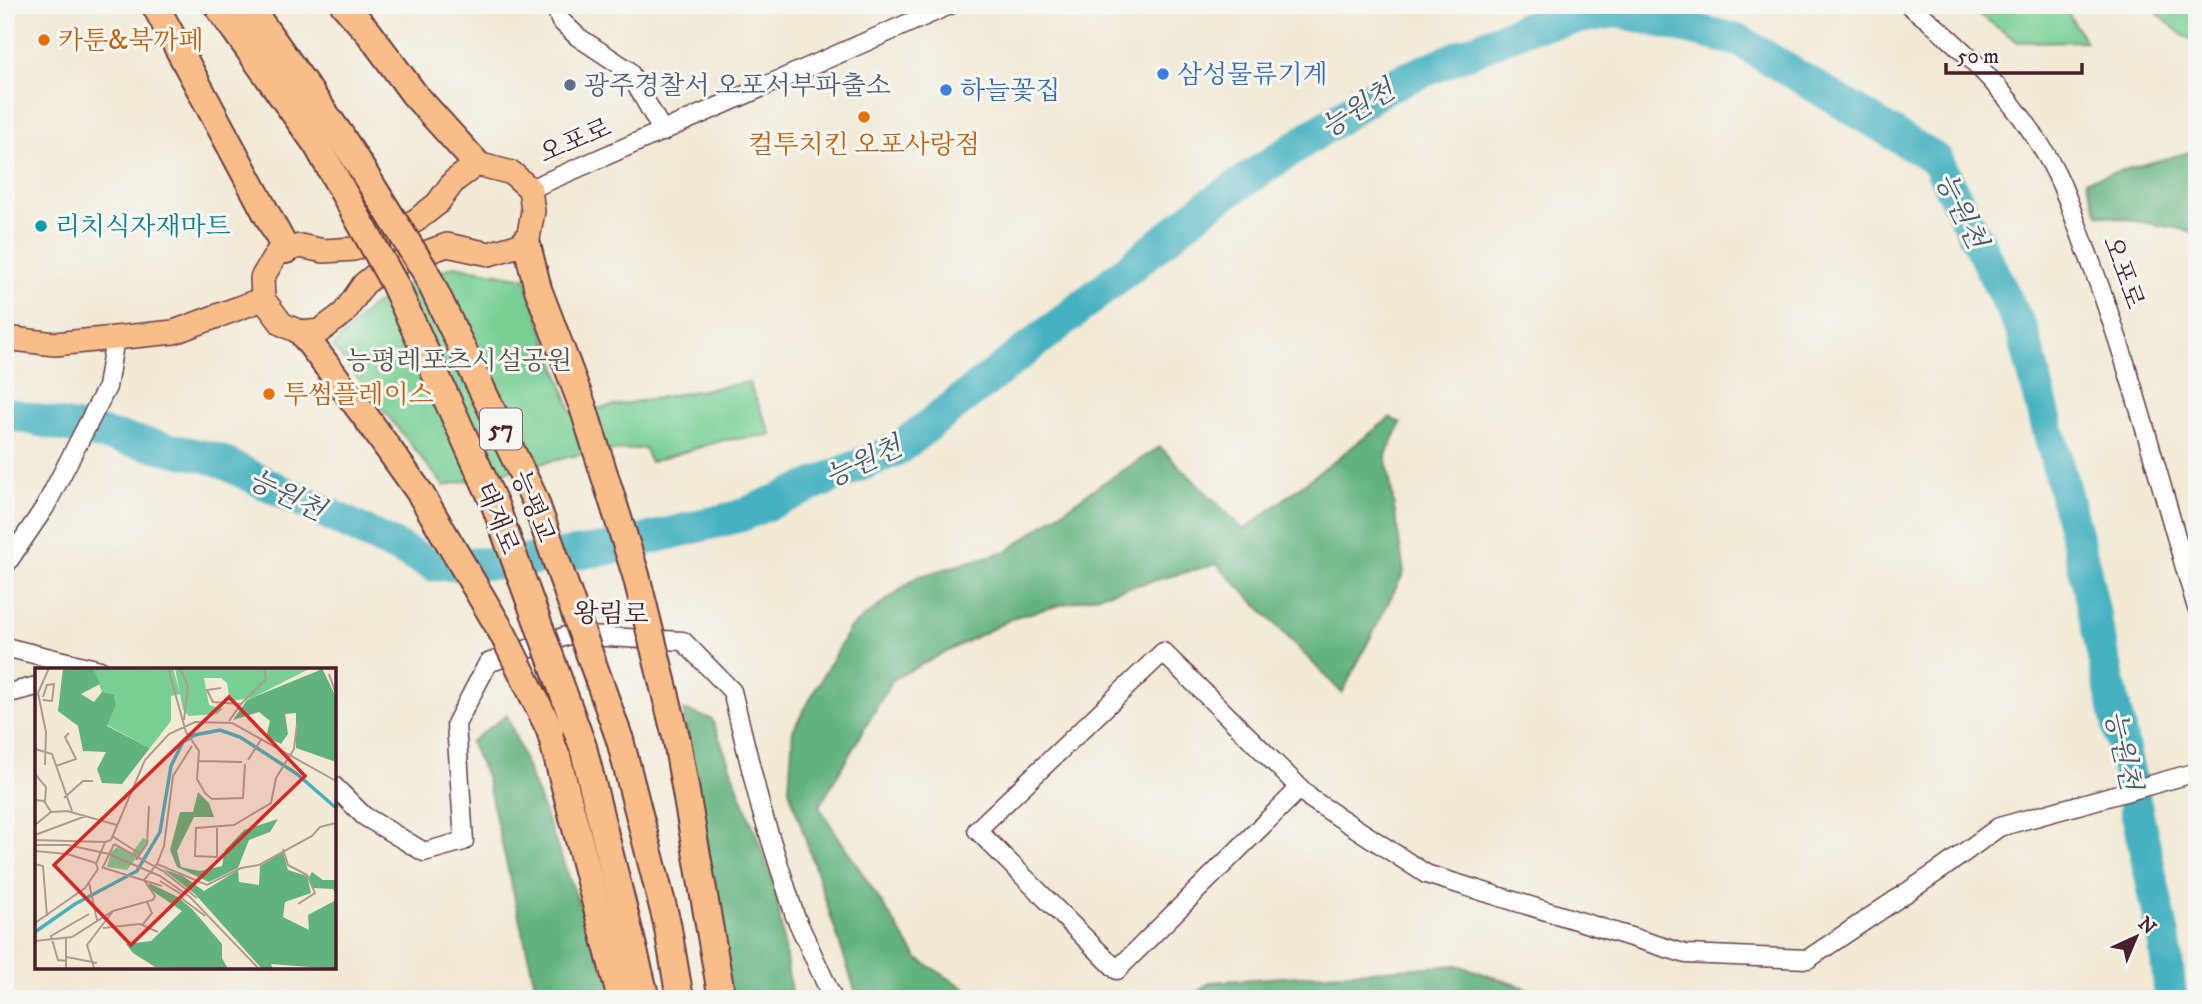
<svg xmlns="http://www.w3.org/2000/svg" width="2202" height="1004" viewBox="0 0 2202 1004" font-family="'IM FELL DW Pica','Noto Serif KR',serif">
<rect width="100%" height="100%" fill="#f6f6f2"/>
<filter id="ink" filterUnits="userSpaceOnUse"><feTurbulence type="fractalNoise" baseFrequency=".0143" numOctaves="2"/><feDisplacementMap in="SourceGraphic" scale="14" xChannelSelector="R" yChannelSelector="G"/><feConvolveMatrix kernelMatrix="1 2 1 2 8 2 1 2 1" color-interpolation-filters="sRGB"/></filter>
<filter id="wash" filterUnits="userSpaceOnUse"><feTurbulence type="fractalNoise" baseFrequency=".00686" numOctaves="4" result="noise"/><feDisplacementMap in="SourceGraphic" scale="28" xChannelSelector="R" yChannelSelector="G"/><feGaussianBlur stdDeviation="1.57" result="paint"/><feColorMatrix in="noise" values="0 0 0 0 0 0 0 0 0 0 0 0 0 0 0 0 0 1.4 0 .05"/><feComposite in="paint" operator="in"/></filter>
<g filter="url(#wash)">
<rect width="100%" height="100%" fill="#f2e9d5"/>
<g fill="#78cf94" stroke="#617760" stroke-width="2">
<path d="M1966,5H2063L2085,41L2018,42Z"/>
<path d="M2166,5H2197V42L2182,35L2158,14Z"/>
<path d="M455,266L525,278L572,413L748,382L772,435L724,440L650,462L645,448L582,454L444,486L333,347L368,309L411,282Z"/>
</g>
<g fill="#62b27e" stroke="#566854" stroke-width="2">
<path d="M2197,150V234L2186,230L2098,214L2086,180Z"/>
<path d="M1390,418L1401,423L1386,455L1404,572L1342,693L1217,564L1015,617L893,679L819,807L918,959L982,999H858L789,789L793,730L849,629L917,577L1007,551L1092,490L1160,447L1244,530Z"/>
<path d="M683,710L712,719L775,885L792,999H727Z"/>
<path d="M507,715L611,987L612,999H536L535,984L486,776L470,742Z"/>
<path d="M1457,965L1559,999H1187L1211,982Z"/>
</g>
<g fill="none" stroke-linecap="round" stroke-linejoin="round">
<path stroke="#44b1c0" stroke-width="33" d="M5,413L216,459L433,565L506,563L607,549L740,516L898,449L1071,315L1205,207L1386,87L1531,26L1618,11L1740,41L1937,160L2023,333L2084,566L2164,938L2171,999"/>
</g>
</g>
<g filter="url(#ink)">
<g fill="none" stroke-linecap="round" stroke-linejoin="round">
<g stroke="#633d44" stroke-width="21">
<g id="minor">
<path d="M555,5L560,20L578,37L628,70L663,132"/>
<path d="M1909,5C1962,46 2015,99 2048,158C2065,187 2075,221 2087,252C2131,367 2161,489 2197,608"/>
<path d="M530,189L950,5"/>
<path d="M5,566L45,507L107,387L115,338"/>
<path d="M5,647L100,670"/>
<path d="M5,694L37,686"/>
<path d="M334,786L364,816L424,852L464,841L456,724L488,663L569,635L683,641L732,691L761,809L795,916L833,999"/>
<path d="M1300,788L1117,970L977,830L1163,652L1300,788L1311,799L1426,874L1686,954L1808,959L1943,868L1999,827L2197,772"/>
</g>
</g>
<g stroke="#633d44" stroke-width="26">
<g id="major">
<path d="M477,164L512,173L530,189L533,211L528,239L523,244L489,254L447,245L384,268L364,284L344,313L320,331L302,333L282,324L263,299L262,278L277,253L300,246L324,251L354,249L415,221L437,204L454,181Z"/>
<path d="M5,338L55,344L174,332L263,299"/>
</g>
</g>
<g stroke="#633d44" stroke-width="30">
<g id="highway">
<path d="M155,5L286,250"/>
<path d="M217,5L317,145"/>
<path d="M248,5L341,136"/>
<path d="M344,5L369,33L414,94L477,164"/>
<path d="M526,241L538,289L583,407"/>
<path d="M302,333L365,416"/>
<path d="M550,730L621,999"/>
<path d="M620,740L667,923L680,999"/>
<path d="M677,741L722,999"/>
<path d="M583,747L646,999"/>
</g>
</g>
<use href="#minor" stroke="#fff" stroke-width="18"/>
<use href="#major" stroke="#f8bd88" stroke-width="23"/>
<use href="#highway" stroke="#f8bd88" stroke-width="26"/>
<g stroke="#633d44" stroke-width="30" stroke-linecap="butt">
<g id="highway-bridge">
<path d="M341,136L425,271L534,498L620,740"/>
<path d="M317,145L394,283L495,505L583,747"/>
<path d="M583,407L636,575L677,741"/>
<path d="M365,416L420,493L503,634L550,730"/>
</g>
</g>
<use href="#highway-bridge" stroke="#f8bd88" stroke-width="26"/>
</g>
</g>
<g fill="#e8710a" stroke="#f6f6f2" stroke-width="2.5">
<circle cx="44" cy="40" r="7"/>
<circle cx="864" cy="117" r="7"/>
<circle cx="269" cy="394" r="7"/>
</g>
<g fill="#3f7fe0" stroke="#f6f6f2" stroke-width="2.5">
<circle cx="1163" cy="74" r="7"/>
<circle cx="946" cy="90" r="7"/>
</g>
<circle fill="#5c6f8a" stroke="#f6f6f2" stroke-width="2.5" cx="570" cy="85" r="7"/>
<circle fill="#0f9aa8" stroke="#f6f6f2" stroke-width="2.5" cx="41" cy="226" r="7"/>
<g text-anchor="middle" stroke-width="6" stroke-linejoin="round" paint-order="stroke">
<rect fill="#f6f6f2" stroke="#7e6067" stroke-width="2" x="480" y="408.5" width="42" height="41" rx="5"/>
<g font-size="24" font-weight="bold" fill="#4a1f2b">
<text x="501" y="437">57</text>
</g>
<g font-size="26" fill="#c56008" stroke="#f6f6f2" text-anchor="start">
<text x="58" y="49">카툰&amp;북까페</text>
<text x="864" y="153" text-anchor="middle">컬투치킨 오포사랑점</text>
<text x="283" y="403">투썸플레이스</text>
</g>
<g font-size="26" fill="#366cbe" stroke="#f6f6f2" text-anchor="start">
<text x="1177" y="83">삼성물류기계</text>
<text x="960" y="99">하늘꽃집</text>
</g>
<g font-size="26" fill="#4e5e75" stroke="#f6f6f2" text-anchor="start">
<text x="584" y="94">광주경찰서 오포서부파출소</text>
</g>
<g font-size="26" fill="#4a1f2b" stroke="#f6f6f2">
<text transform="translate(575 140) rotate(-23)" y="9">오포로</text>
<text transform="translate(2124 272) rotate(70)" y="9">오포로</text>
<text transform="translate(534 506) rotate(68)" y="9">능평교</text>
<text transform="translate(498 518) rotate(68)" y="9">태재로</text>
<text transform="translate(611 613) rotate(1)" y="9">왕림로</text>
</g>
<g font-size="26" fill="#0d838f" stroke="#f6f6f2" text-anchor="start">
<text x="55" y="235">리치식자재마트</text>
</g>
<g font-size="26" fill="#58544a" stroke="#f6f6f2">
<text x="459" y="369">능평레포츠시설공원</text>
</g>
<g font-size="28" font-style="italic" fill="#485967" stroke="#f6f6f2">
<text transform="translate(1357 108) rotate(-32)" y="10">능원천</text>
<text transform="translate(1962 210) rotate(64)" y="10">능원천</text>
<text transform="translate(863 461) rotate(-25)" y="10">능원천</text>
<text transform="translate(287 494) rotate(26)" y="10">능원천</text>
<text transform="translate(2124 750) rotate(78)" y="10">능원천</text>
</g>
</g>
<g transform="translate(35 668)">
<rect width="301" height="301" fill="#f2e9d5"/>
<path d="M58,0H138L145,26L136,28V53L115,80L72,57L81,37L79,26L67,24ZM140,0H276L217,30L195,33L192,15L186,10H169L174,37L188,41L182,46L154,48L148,42ZM108,170L114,173L92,202L72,199L76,184L82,179L96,186Z" fill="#78cf94"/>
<path d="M28,0H58L65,16L46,26L59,34L67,24L79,26L81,37L72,58L115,80L87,116L67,115L62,101L71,84L48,83L43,58L23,43ZM279,0H287L301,29V94L261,80V45L250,46L253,66L246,76L231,69L235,53L224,44L198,52L212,32L285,2ZM163,124L174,135L179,149H159L142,183L146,199L165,203L187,198L190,182L209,162L243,151L235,164L214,172L203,200L174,214L142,199L135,182L145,144H158ZM248,184L253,202L272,208L276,225L250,234L248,249L274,262L273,247L301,232V301L236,296L238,301H227L160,226L128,201L148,208L169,223L203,202L204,214L224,217L225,198ZM277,204L288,212H301V226L298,221L278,220L274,209ZM114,215L143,229L158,242L187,276V290L193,301L120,299L98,285L91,276L116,273L147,243L113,220Z" fill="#62b27e"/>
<path fill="none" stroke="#44b1c0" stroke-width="3.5" d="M0,264L40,236L102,203L125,164L136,98L148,74L160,67L185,62L205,69L262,106L301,140"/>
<path fill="none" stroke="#af9891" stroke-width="2" d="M133,0L151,64L164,83L162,111L170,125L177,131L208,130L210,96M145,0L153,18L149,52M294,6L301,26M186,20L172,22L178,34L206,36L194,53M8,29L12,17L19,16L17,33L8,32M206,36L231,11L229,0M0,81L17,86L37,143M213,92L227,70M164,93L207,94M10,97L11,64L3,25L14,0M21,98L41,91L30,69L34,65M0,106L11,119L10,134M29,130L48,113H58M0,132L9,133L16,144M0,157L16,144L32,143L82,157M182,160V189L160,188L161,160L199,157L236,135L241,110L259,81L262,56M0,167L51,148M77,168L105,186L101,192M0,172L70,174M76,172L110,92L134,66L160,54L197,55L301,113M79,176L128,203L162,230M0,177H33L74,186L125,208L155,229L224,301M248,181L253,197L272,207L280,225L263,236M0,183L32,186L61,195M105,186L112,176L114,138M0,196L8,198L12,248M122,196L129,178L138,108L157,78M69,200L127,218M67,201L79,176M125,213L149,228M54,215L62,252M145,229L170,248M0,255L50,220L63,201L61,196L70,174L76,172M108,256L117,245L112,234M68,260L105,256L123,264M31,271V301M0,273L37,269L78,243L118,232L120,228L109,212L122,196L172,217L206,200L224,197L277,168L285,159L301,155M32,289L62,295M32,293L23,292L16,268L54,246M59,300L52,277L78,243"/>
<path fill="#d62828" fill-opacity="0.15" stroke="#d62828" stroke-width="3.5" d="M194,29L270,108L96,277L19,197Z"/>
<rect width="301" height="301" fill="none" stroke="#4a1f2b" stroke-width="3.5"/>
</g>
<rect width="2202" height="1004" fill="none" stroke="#f6f6f2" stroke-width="28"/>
<g transform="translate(2136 937) rotate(44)" stroke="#f6f6f2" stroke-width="5" paint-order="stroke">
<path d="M0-5L12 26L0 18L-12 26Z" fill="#4a1f2b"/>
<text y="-10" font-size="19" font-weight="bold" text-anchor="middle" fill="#4a1f2b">N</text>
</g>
<path d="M1946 63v10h136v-10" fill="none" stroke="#4a1f2b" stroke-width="3.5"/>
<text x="1957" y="63" font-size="21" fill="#4a1f2b" stroke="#f6f6f2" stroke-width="5" paint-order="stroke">50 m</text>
</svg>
